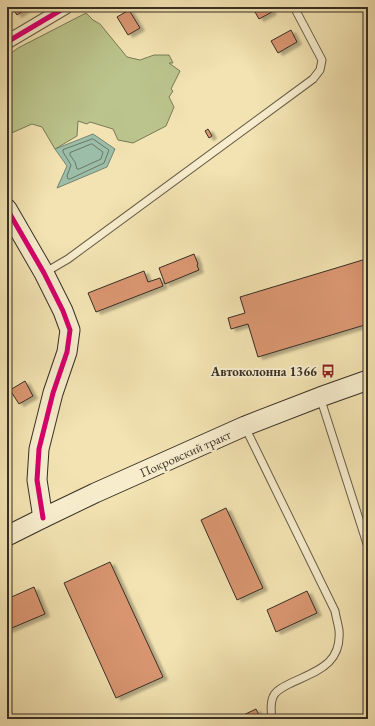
<svg xmlns="http://www.w3.org/2000/svg" width="375" height="726" viewBox="0 0 375 726" font-family="'EB Garamond',serif">
<defs>
<filter id="shadow"><feDropShadow dx="4.5" dy="2.5" stdDeviation="1" flood-color="#0004"/></filter>
</defs>
<rect width="100%" height="100%" fill="#f3e3b2"/>
<filter id="stains"><feTurbulence type="fractalNoise" baseFrequency=".005" numOctaves="4"/><feColorMatrix values="0 0 0 0 .2 0 0 0 0 .09 0 0 0 0 .02 0 0 0 .5 -.17"/></filter>
<radialGradient id="worn" r=".72"><stop offset=".6" stop-color="#630" stop-opacity="0"/><stop offset="1" stop-color="#630" stop-opacity=".3"/></radialGradient>
<path fill="#bbc48c" stroke="#797a58" d="M86,13L93,20L100,24L127,57L140,60L154,55H169L173,63H169L180,71L171,89L173,91L169,97L174,107L166,126L133,143L118,140L113,129L90,122L87,124L78,121L77,136L55,149L42,127L32,124L7,135V56L18,48Z"/>
<path fill="#9cbea8" stroke="#748573" d="M93,134L99,138L115,149L107,167L57,188L67,166L55,149Z"/>
<g fill="none" stroke-linecap="round" stroke-linejoin="round">
<g stroke="#6a7666" stroke-width="1">
<path d="M93,139L109,150L104,163L70,179H68L67,176L71,165L63,152V150Z"/>
<path d="M92,144L103,152L101,159L79,169H77L75,162L70,155V153Z"/>
</g>
</g>
<g fill="#d99671" stroke="#372f24" filter="url(#shadow)">
<path d="M12,7H29L17,15Z"/>
<path d="M263,7H269L272,12L259,19L255,12Z"/>
<path d="M129,10L140,28L128,35L117,17Z"/>
<path d="M291,30L297,42L278,53L271,41Z"/>
<path d="M208,129L212,136L209,138L205,131Z"/>
<path d="M194,254L198,264L197,265L199,270L165,284L159,268Z"/>
<path d="M366,259L368,265V324L258,357L248,324L231,329L228,318L245,313L240,297Z"/>
<path d="M144,271L148,282L160,278L163,286L96,312L88,293Z"/>
<path d="M25,381L33,396L19,404L10,390Z"/>
<path d="M226,508L263,588L237,600L201,520Z"/>
<path d="M110,562L163,677L116,698L64,583Z"/>
<path d="M34,587L45,614L7,630V599Z"/>
<path d="M307,591L317,613L276,632L267,610Z"/>
<path d="M256,709L261,719H235Z"/>
</g>
<g fill="none" stroke-linecap="round" stroke-linejoin="round">
<g stroke="#665c48" stroke-width="9">
<g id="lane">
<path d="M44,273L68,259L313,79L320,70L322,60L294,7"/>
<path d="M320,397L368,547"/>
<path d="M245,427L335,611C336,617 338,624 339,630C342,665 316,671 289,684C283,687 275,691 273,697C270,704 271,712 272,719"/>
</g>
</g>
<g stroke="#665c48" stroke-width="15">
<path id="street" d="M7,42L66,7"/>
</g>
<g stroke="#372f24" stroke-width="21">
<g id="secondary">
<path d="M7,209L44,273L63,311L70,330L67,352L53,393L39,449L37,480L43,518"/>
<path d="M7,536L43,518L95,493L245,426L320,397L368,380"/>
</g>
</g>
<use href="#lane" stroke="#f7edcd" stroke-width="7"/>
<use href="#street" stroke="#f7edcd" stroke-width="13"/>
<use href="#secondary" stroke="#f7edcd" stroke-width="19"/>
<g stroke="#f7edcd" stroke-width="8">
<g id="cycleway">
<path d="M7,42L66,7"/>
<path d="M7,209L44,273L63,311L70,330L67,352L53,393L39,449L37,480L43,518"/>
</g>
</g>
<use href="#cycleway" stroke="#d6006c" stroke-width="5"/>
</g>
<defs>
<g id="bus-bare" transform="scale(1.08)"><path d="M-5-6H5V4H4V6H2V4H-2V6H-4V4H-5ZM-3.5-4V0h7V-4ZM-3.5 1.2v1.5H-2V1.2ZM2 1.2v1.5H3.5V1.2Z" fill="#8f2418" stroke="#f7edcd" stroke-width="2.5" paint-order="stroke"/></g>
</defs>
<g fill-rule="evenodd">
<use href="#bus-bare" x="328" y="371"/>
</g>
<g text-anchor="middle" stroke-width="4" stroke-linejoin="round" paint-order="stroke">
<g font-size="13" font-weight="bold" fill="#372f24" stroke="#f7edcd" text-anchor="end">
<text x="317" y="376">Автоколонна 1366</text>
</g>
<g font-size="13" fill="#372f24" stroke="#f7edcd">
<text transform="translate(185 453) rotate(-24)" y="5">Покровский тракт</text>
</g>
</g>
<rect width="375" height="726" fill="none" stroke="#f3e3b2" stroke-width="24"/>
<rect x="8" y="8" width="359" height="710" fill="none" stroke="#372f24" stroke-width="2"/>
<rect x="12" y="12" width="351" height="702" fill="none" stroke="#372f24"/>
<rect width="100%" height="100%" filter="url(#stains)"/>
<rect width="100%" height="100%" fill="url(#worn)"/>
</svg>
